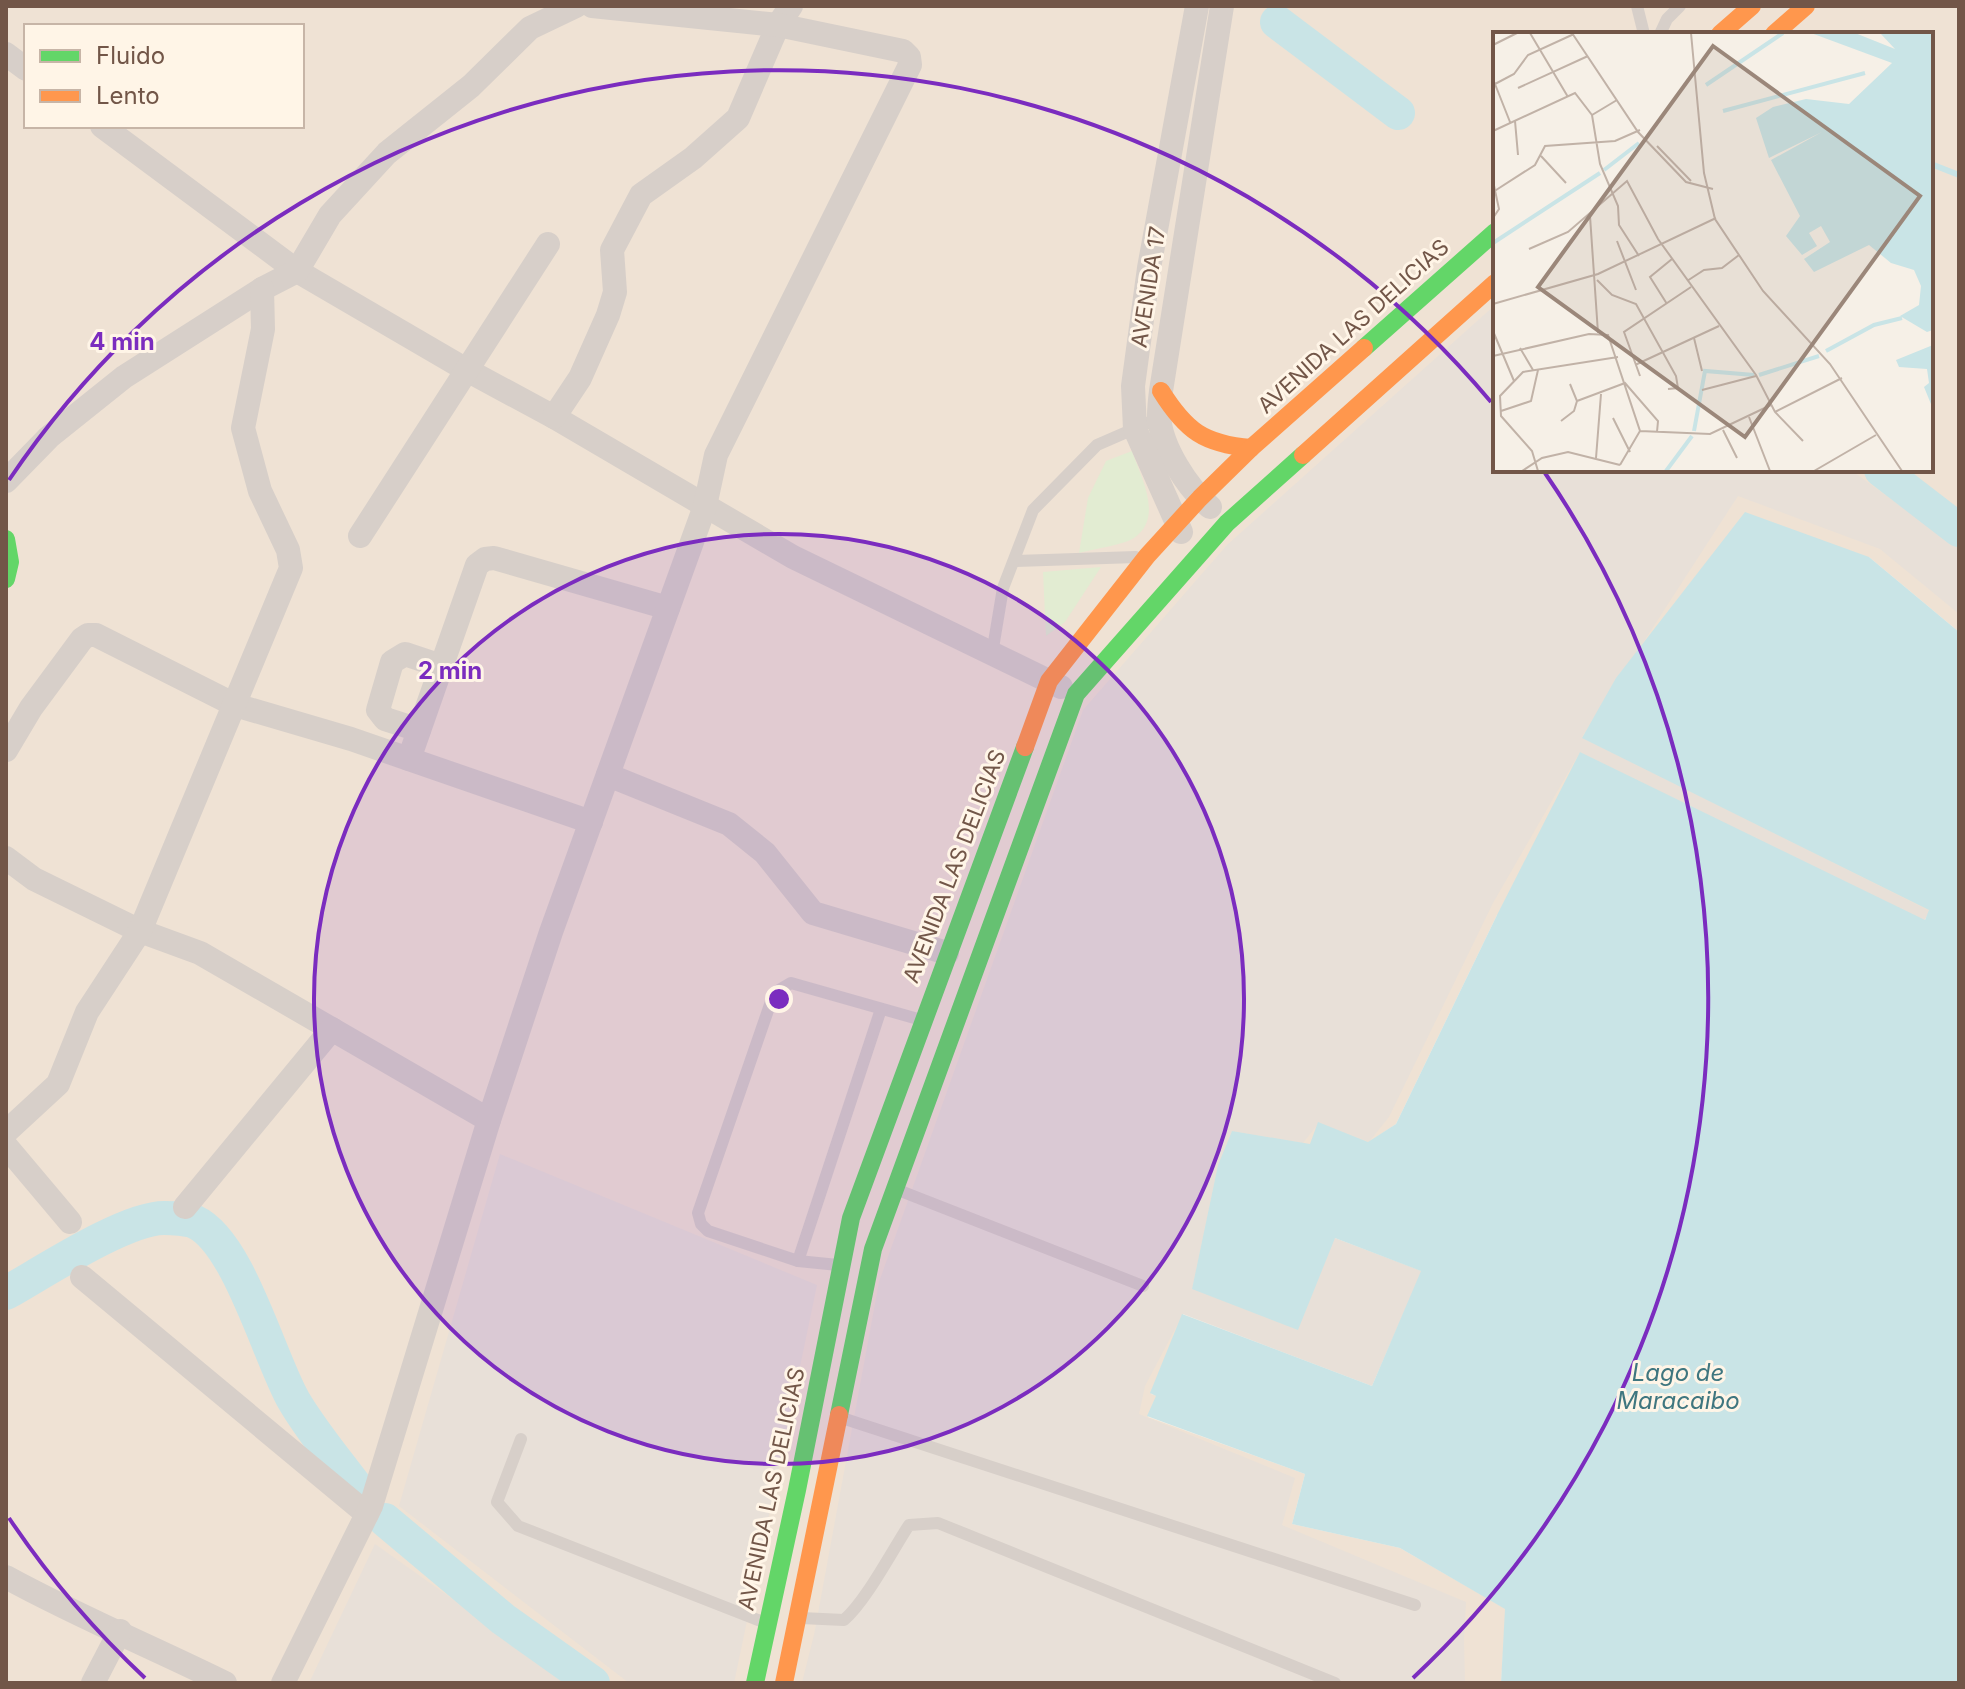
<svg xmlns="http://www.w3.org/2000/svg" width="1965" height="1689" viewBox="0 0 1965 1689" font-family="Inter,sans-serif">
<rect width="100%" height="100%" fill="#f6f0e7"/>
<path fill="#efe2d4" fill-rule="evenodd" d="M6,6H1959V632L1869,557L1930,911L1497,915L1396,1124L1369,1142L1310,1144L1192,1290L1151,1394L1157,1396L1148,1417L1305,1474L1292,1524L1400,1548L1506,1609L1501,1683H6ZM26,26H302V126H26ZM1495,34H1931V470H1495Z"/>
<g fill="#e8e0d8">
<path d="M1495,305V470H1851L1959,549V614L1880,549L1738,496L1582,737L1930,911L1924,921L1580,752L1493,903L1389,1117L1369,1142L1319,1123L1303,1143L1232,1131L1218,1165L1192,1289L1335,1238L1422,1271L1372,1386L1183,1314L1145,1386L1139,1414L1295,1478L1282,1525L1466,1602L1464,1639L1465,1683H802L814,1635L879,1282L1083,710L1227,545Z"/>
<path d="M500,1154L817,1285L734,1683H629L399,1506Z"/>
<path d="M375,1544L571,1683H309Z"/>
</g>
<g fill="#e2ecd2">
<path d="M1132,451C1141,478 1164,517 1134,538C1123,545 1093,549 1079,553L1088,498L1106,461Z"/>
<path d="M1101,567L1065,622L1046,636L1043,572Z"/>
</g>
<path fill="#c9e4e6" d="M1745,512L1869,557L1959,632V1683H1501L1505,1609L1400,1548L1292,1524L1305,1474L1147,1416L1156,1396L1150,1393L1182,1314L1372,1386L1421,1271L1335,1238L1298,1330L1192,1289L1218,1165L1232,1131L1310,1144L1318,1122L1368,1142L1396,1124L1497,915L1580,752L1925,920L1929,910L1582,738L1616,678Z"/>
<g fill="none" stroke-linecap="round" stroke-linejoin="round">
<path stroke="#c9e4e6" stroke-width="6" d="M1931,164L1959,175"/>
<g stroke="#c9e4e6" stroke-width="34">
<path d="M1277,22L1398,113"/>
<path d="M1881,470L1959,530"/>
<path d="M6,1293C42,1273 125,1218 164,1218C172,1218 188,1219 195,1222C239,1242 270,1360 294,1401C314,1435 342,1467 365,1499"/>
<path d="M385,1520L503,1619L593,1683"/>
</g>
<g stroke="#d7cfc9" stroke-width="12">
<path d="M1637,6L1644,34"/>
<path d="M1660,34L1667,19L1680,6"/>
<path d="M1014,561L1136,557"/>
<path d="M992,654L1003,588L1033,510L1097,445L1159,418"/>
<path d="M898,1190L1143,1286"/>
<path d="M798,1261L881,1009"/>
<path d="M838,1265L798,1261L708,1231L701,1224L698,1213L774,993L791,983L918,1019"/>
<path d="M842,1418L1415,1605"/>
<path d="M521,1439L497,1502L518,1526L763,1622"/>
<path d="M801,1618L844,1620C866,1601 892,1551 909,1525L938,1523L1335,1683"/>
</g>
<g stroke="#d7cfc9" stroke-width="24">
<path d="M6,54L26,69"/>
<path d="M102,126L297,271L465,369L554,417L793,557L1061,687"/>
<path d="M554,417L580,378L608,315L615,292L612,250L641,195L693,158L738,118L778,25L791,6"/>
<path d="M6,481L49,437L124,377L262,289L297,271L330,215L387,153L471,86L530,28L576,6"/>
<path d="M1210,507C1187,487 1161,447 1159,416C1159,408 1160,399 1161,391L1222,6"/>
<path d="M1181,532L1135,429L1133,386L1149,268L1197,6"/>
<path d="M360,536L548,244"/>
<path d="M419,730L385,719L378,710L392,662L405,654L441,666"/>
<path d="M6,750L31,708L82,639L88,635H96L235,705L351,739L591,822"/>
<path d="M409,759L477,565L485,559L494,558L668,608"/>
<path d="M608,775L729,824L765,853L813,913L947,953"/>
<path d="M6,858L34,879L140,931L200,953L489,1120"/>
<path d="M6,1132L58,1084L87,1012L140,931L291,568L288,550L260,491L243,428L263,329L262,289"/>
<path d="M6,1146L70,1222"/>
<path d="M185,1207L332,1029"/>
<path d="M82,1277L367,1514"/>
<path d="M6,1577C77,1616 152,1647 225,1683"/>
<path d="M93,1683L120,1631"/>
<path d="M283,1683L371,1506L489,1120L551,932L705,506L716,455L910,65L909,57L903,51L778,25L592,6"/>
</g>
<g stroke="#63d668" stroke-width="18">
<path d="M1364,348L1495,232"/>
<path d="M6,539L10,562L6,579"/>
<path d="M839,1415L873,1249L1076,694L1227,523L1303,455"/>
<path d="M755,1683L797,1490L851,1218L1025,747"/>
</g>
<g stroke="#ff974d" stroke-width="18">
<path d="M1720,34L1752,6"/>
<path d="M1774,34L1806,6"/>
<path d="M1161,391C1186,431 1204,444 1251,448"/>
<path d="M1303,455L1495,283"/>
<path d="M1025,747L1049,681L1147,556L1200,498L1251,448L1364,348"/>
<path d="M784,1683L839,1415"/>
</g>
</g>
<circle cx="779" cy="999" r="465" fill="#7b2cbf" fill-opacity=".12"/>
<g fill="none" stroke="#7b2cbf" stroke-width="4">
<circle cx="779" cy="999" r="465"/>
<path d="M145 1678A929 929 0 0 1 9 1518M9 480A929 929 0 0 1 1491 402M1545 473A929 929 0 0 1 1413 1678"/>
</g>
<g text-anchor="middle" stroke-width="6" stroke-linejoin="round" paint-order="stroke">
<g font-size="22" fill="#725648" stroke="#fff5e7">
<text transform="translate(1148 287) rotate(-81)" y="8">AVENIDA 17</text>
<text transform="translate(1353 326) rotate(-42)" y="8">AVENIDA LAS DELICIAS</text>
<text transform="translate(954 866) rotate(-69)" y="8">AVENIDA LAS DELICIAS</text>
<text transform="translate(771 1489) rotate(-78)" y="8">AVENIDA LAS DELICIAS</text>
</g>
<g font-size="24" font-style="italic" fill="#3f767f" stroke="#fff5e7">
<text x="1678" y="1381">Lago de<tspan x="1678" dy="28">Maracaibo</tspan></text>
</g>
</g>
<g transform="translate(1493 32)">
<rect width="440" height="440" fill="#f6f0e7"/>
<path d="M318,1H362L402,17L387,1H440V298L434,300L407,284L426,273L428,254L421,238L398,231L376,213L321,240L311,227L337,210L328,194L316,201L324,214L309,223L293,204L307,184L278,128L329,100L276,126L263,86L280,75L313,67L356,72L399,31ZM440,313V377L431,355L436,351L434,337L406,335L403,328Z" fill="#c9e4e6"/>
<path fill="none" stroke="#c9e4e6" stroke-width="4" d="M213,53L290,1M230,79L372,41M111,138L146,111M0,211L107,141M333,319L381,293L409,286M266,343L326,324M201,399L212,339L261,343M173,439L199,404"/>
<path fill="none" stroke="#c1b2a7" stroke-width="2" d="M37,1L75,65M79,1L145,100L193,150L220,157M198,1L211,141L222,187L270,259L337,332L409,439M0,13L24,1M0,47L17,90M2,52L21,42L35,23L81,2M25,56L95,24M99,83L107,132L125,174L126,193L146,224M22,89L25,123M0,99L82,61L99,83L124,68M164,114L198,149M48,124L73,151M0,149L6,177L0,186M0,160L42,133L52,114L122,109L147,98M97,184L105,301M124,209L143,258M36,217L75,200L134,149L165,207L263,343L282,380L310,409M104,248L119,263L143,272L183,344L185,356L175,357M194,249L211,238L229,236L246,223M0,272L105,242L223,186M174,272L157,245L179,227M0,299L21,349M201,306L209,339M27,316L40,338M0,324L96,302L115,303L147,399L127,433M142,333L226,294M147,344L131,300L198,255M209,358L263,344M84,369L132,351L165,389L164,400M8,379L38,369L45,338M282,380L349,346M256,385L277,439M120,386L137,420M68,389L81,379L84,369L77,352M230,398L244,426M147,399L217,402L278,373M103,426L108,362M29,439L49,426L75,420L127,433M45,439L39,419L8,384L7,364L30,340L125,325M321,439L383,403"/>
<path fill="#9b877a" fill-opacity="0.15" stroke="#9b877a" stroke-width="4" d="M220,14L427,164L252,405L45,255Z"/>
<rect width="440" height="440" fill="none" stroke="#725648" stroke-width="4"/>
</g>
<circle cx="779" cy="999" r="12" fill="#7b2cbf" stroke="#fff5e7" stroke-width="4"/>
<g font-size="24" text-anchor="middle" font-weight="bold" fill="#7b2cbf" stroke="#fff5e7" stroke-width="6" stroke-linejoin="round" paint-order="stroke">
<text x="122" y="350">4 min</text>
<text x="450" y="679">2 min</text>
</g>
<rect width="1965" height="1689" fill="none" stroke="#725648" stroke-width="16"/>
<rect x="24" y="24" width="280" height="104" fill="#fff5e7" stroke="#c7b5a7" stroke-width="2"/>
<rect x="40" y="50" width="40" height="12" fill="#63d668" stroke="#c7b5a7" stroke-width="2"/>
<text x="96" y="64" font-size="24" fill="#725648">Fluido</text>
<rect x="40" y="90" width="40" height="12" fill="#ff974d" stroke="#c7b5a7" stroke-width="2"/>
<text x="96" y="104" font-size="24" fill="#725648">Lento</text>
</svg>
